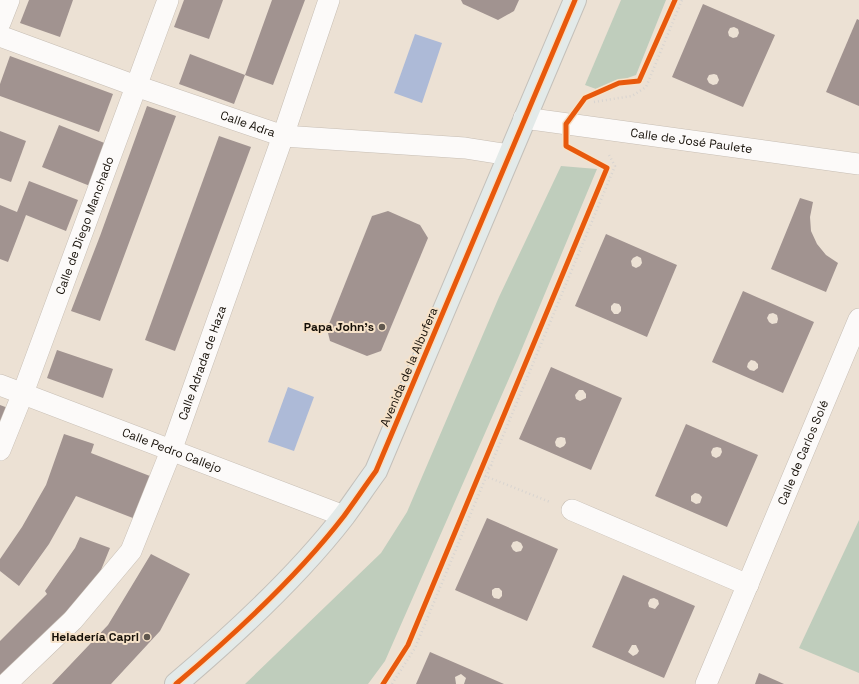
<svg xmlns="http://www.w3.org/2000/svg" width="859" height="684" viewBox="0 0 859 684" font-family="'Space Grotesk',sans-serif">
<rect width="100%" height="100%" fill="#ece1d4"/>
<g fill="#bfcdbc">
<path d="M621,0H666L636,75L596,89L585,85Z"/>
<path d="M561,166L597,169L518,358L385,661L368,684H245L381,553L407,512L499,297Z"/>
<path d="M859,520V673L799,648Z"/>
</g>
<g fill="#adbad7">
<path d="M415,34L442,43L422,103L394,93Z"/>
<path d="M288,387L314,397L294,451L268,442Z"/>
</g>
<g fill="#a19390" fill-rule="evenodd">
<path d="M29,0H73L60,37L20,23Z"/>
<path d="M184,0H223L209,39L174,27Z"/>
<path d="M272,0H305L273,85L245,75L234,104L179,84L190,54L245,75Z"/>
<path d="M461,0H519L514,11L498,20L463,4Z"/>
<path d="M703,4L775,35L743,107L672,77ZM734,27L738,29L739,33L737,37L733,38L729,36L728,32L730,28ZM714,74L717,75L719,80L717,84L713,85L709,83L707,79L709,75Z"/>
<path d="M857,19L859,20V106L826,92Z"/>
<path d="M10,56L113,94L99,132L0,96V84Z"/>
<path d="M147,106L176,116L100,321L71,311L100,236Z"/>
<path d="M59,125L107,144L90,186L42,167Z"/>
<path d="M0,131L26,141L11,182L0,178Z"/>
<path d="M219,136L251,147L175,351L145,340Z"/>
<path d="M29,181L78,200L66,231L26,215L8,262L0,259V205L17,212Z"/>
<path d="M800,198L813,202L810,217L811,231L817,244L826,255L838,263L826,292L771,269Z"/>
<path d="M388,211L420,225L428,238L381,351L367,356L330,341L327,329L372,216Z"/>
<path d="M606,234L677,265L647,337L575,306ZM637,256L641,258L642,263L640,266L636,268L632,266L631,261L633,258ZM614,303L619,304L621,307V311L618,314H614L611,310V306Z"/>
<path d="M743,291L814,322L783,393L712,362ZM773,313L777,315L778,319L777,323L772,324L769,322L767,318L769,314ZM751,360L755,361L758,364V368L754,371L750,370L747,367L748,363Z"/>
<path d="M57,350L113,369L103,398L47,378Z"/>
<path d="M551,367L622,398L591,470L519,439ZM579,390H583L586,394V398L580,401L576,399L575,395ZM561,437L565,438L566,443L564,446L560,448L556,446L555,442L557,438Z"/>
<path d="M0,405L8,408L0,428Z"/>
<path d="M686,424L758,455L727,527L655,496ZM717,447L721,448L722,452L720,456L716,458L712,456L711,452L713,448ZM695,493L699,494L702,497L700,503L696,504L691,501V496Z"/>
<path d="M64,434L94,444L91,453L155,478L138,520L76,496L49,544L19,586L0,571V559L22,527L46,485Z"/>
<path d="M487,518L558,549L527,621L455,590ZM517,541L521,543L523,547L521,551L516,552L513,550L511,546L513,542ZM495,588H499L502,591V596L499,599L494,598L492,595V590Z"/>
<path d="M80,537L110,548L101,570L92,584L0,684V641L47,594L45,591L75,548Z"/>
<path d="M151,554L190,574L160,631L111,684H52L108,625Z"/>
<path d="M623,575L695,606L664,678L592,647ZM654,598L658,600L659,604L655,609L649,607L648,603L650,599ZM632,645H636L639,651L637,654L633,656L628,652Z"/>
<path d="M430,652L504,684H464L466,678L461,674L455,677L456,684H416Z"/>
<path d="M759,673L784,684H755Z"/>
</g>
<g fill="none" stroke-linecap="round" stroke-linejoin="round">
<g stroke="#c7beb4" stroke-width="22">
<g id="street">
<path d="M0,23L9,0"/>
<path id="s1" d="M0,36L136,86L283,136L465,148L509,155"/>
<path id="s2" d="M524,118L859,164"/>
<path id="s3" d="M0,385L344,516"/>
<path id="s4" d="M0,450L23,393L168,0"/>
<path d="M572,510L748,585"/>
<path id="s5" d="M6,684L73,620L131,551L171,451L283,136L329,0"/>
<path id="s6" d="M706,684L859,319"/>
</g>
</g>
<g stroke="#c4c0ba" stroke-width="24">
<path id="primary" d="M176,684C235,634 297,577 344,516C355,501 365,486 376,471L575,0"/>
</g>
<g stroke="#d8d4d0" stroke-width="2.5" stroke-dasharray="1 3" stroke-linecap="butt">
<path d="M594,102L632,96L646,87L682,0"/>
<path d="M492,465L480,474L550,502"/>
<path d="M392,684L415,648L615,166L609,155"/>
</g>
<use href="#street" stroke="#fcfaf9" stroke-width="21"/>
<use href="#primary" stroke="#e3eae9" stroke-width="22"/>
<g stroke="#f6e2c9" stroke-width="8">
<g id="cycleway">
<path d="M176,684C235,634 297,577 344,516C355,501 365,486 376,471L575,0"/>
<path d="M383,684L408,645L607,168L566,146V124L585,98L619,83L639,81L675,0"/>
</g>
</g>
<use href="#cycleway" stroke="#e8590c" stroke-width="5"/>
</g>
<g fill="#60584f" stroke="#f6e2c9" stroke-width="1.5">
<circle cx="382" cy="327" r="4"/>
<circle cx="147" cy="637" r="4"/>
</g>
<g text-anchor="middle" stroke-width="4" stroke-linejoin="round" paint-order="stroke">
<g font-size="12" fill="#150f07" stroke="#f6e2c9">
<text dy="4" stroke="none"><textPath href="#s1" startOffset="263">Calle Adra</textPath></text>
<text dy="4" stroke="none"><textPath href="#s2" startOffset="169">Calle de José Paulete</textPath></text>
<text dy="4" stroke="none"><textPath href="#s4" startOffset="240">Calle de Diego Manchado</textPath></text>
<text dy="4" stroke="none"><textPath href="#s5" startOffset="384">Calle Adrada de Haza</textPath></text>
<text transform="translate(409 367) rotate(-67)" y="4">Avenida de la Albufera</text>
<text dy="4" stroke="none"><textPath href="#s3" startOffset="184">Calle Pedro Callejo</textPath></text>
<text dy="4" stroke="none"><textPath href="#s6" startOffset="251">Calle de Carlos Solé</textPath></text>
</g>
<g font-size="12" font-weight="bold" fill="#150f07" stroke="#f6e2c9" text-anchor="end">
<text x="374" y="331">Papa John's</text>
<text x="139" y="641">Heladería Capri</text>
</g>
</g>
</svg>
